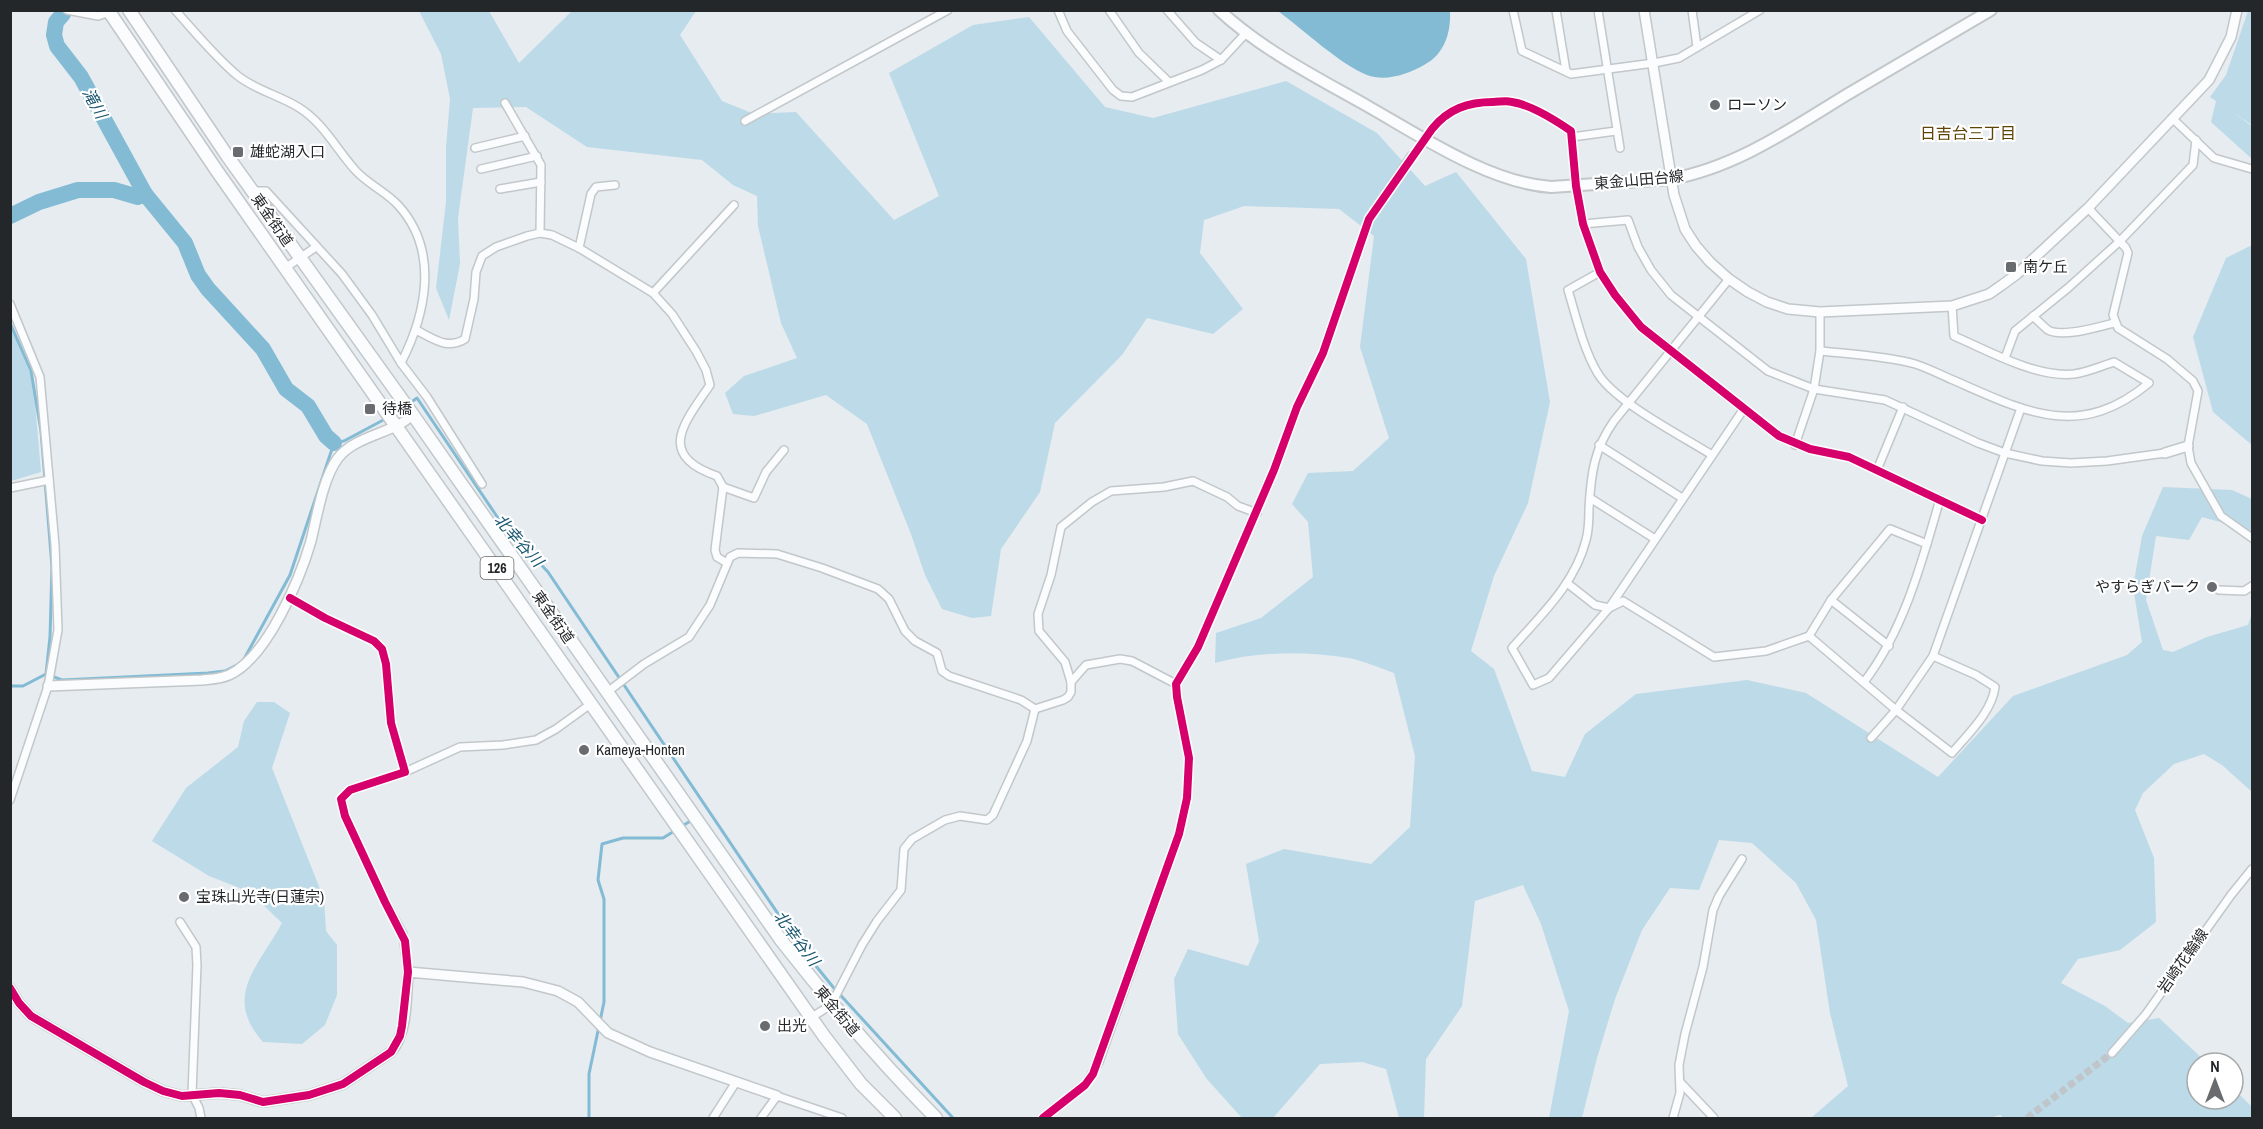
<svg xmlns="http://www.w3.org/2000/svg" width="2263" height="1129" viewBox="0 0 2263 1129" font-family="'Archivo Narrow','Noto Sans JP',sans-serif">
<rect width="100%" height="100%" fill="#e6ecf0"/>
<g fill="#bddae8">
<path d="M419,11H489L519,63L572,11H696L680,35L722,101L754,114L796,112L894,220L939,196L889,73L973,25L1029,17L1105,107L1153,118L1286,81L1377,133L1425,186L1456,172L1526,259L1550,402L1528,503L1494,576L1471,651L1494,669L1532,771L1565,777L1585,734L1636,694L1747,680L1806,693L1938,777L2013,696L2127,655L2142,642L2133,587L2142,536L2163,487L2232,490L2252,499V531L2202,517L2189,540L2156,536L2146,600L2163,650L2173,652L2207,637L2248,625L2252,613V792L2222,765L2204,754L2174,764L2143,793L2135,810L2154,858L2156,922L2120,950L2078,959L2061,983L2105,1006L2128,1023L2159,1018L2207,1063H2197V1099H2233V1088L2252,1107V1118H2004L2000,1115L1990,1118H1811L1848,1086L1830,1013L1816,920L1796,883L1752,843L1719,840L1699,890L1670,888L1642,930L1615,999L1597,1058L1582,1118H1549L1569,1011L1541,924L1523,885L1475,901L1462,1006L1426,1059L1424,1118H1399L1386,1069L1362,1062L1320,1064L1273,1118H1242L1206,1078L1178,1034L1174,979L1188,949L1248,966L1259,941L1246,864L1284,849L1371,864L1410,827L1415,756L1394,673C1380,668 1364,661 1349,658C1304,651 1259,651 1215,663L1216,633L1261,618L1313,577L1308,522L1292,504L1308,473L1353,471L1389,438L1360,347L1374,236L1339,209L1244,206L1204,220L1200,253L1243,309L1213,334L1147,318L1122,355L1055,423L1040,492L1001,549L991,616L972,618L942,609L925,575L911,534L867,424L826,395L754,416L733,414L725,393L744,376L797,358L781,323L758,226L757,196L733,185L702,160L587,147L526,107L473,108L458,218L460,264L449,320L436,288L446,202V147L450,99L441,54Z"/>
<path d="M2248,11H2252V125L2231,111L2252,126V159L2211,122L2216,101L2210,97L2226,75Z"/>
<path d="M2252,245V445L2213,412L2193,337L2226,258Z"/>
<path d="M11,328L33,380L41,472L11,481Z"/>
<path d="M257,702H274L290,713L272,768L324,899L326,931L337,945V995L325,1025L302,1044L263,1042C222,996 259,966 282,923L250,892L209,876L152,841L186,788L238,747L244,721Z"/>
</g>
<path fill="#83bbd4" d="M1278,11H1450C1451,32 1445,54 1424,65C1408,74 1386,82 1367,75C1341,65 1301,28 1278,11Z"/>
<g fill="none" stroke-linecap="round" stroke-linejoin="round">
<g stroke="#83bbd4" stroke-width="3">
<path d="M10,323L31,371L41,431L52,567L50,637L46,674"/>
<path d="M410,403L417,398L500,521L548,572L799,945L833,987L953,1118"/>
<path d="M392,414L404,407"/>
<path d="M243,661L290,575L334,443L344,441L387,418"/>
<path d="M10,686H23L46,674L62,680L208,673L225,671L237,665"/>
<path d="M682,826L694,819"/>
<path d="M589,1118V1074L604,1002V899L598,880L602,844L623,838H663L676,830"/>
</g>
<g stroke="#83bbd4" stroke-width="16">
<path d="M63,14L56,22L54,35L57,46L81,77L145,194L185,243L198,275L208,289L263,349L286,389L308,406L326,436L334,443"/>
<path d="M10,216L39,202L78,190H114L138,197L145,194"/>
</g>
<g stroke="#bfc5c8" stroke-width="7" stroke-dasharray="7 3.5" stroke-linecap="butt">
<path d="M1411,156L1432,129"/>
<path d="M2027,1118L2112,1053"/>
</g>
<g stroke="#c2c7c9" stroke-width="10">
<g id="minor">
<path d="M67,10L98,16L110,12"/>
<path d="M175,10C195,32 215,57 238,76C254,89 280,96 298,107C324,123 336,149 356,171C368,184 386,192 398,205C440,251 426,314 401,363"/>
<path d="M1058,10L1067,31L1113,90L1121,96L1132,97L1202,70L1221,60L1247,32"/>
<path d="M1109,10L1139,53L1169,82"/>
<path d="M1167,10L1196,43L1221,60"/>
<path d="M1513,10L1522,51L1571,74L1654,63L1679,58L1760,10"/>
<path d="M1556,10L1566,71"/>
<path d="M1598,10L1620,148"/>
<path d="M1692,10L1697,47"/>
<path d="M505,103L541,165L540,233"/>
<path d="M2173,119L2214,158L2252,169"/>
<path d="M745,121L948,10"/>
<path d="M1432,129C1448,109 1468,102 1493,102C1499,102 1506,100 1512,102C1532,105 1555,120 1571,131L1576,186L1583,224L1600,272L1615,295L1641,327L1779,436L1810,449L1849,457L1982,520"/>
<path d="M1572,137L1616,131"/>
<path d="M475,148L525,136"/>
<path d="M481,169L537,156"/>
<path d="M500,189L541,182"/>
<path d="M253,191H266L342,274L372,315L401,363L427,397L482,484"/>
<path d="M2088,208L2126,248L2128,253L2113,315L2118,328L2167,359L2193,381L2198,391L2188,446L2191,463L2221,516L2252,538"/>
<path d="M1583,224L1628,220L1638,247L1651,270L1671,295L1768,371L1814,389L1885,400L1978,443L2005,453L2042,461L2071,463L2107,461L2165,453"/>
<path d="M579,248L591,194L596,187L615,185"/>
<path d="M285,268L316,247"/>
<path d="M1600,272L1568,290C1576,316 1583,348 1597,372C1613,401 1682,436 1712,455"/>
<path d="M1729,279L1614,421C1594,449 1591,474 1589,508C1589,518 1589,530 1586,540C1575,584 1541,615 1512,648L1533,685L1549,678L1609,608L1743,410"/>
<path d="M653,293L734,205"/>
<path d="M10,304L40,377L55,545L58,630L48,686L10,800"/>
<path d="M2033,316C2038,321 2043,326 2048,330C2062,338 2099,327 2114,323"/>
<path d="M416,330C434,339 447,350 465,339L474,299L476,272L482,256L496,247L527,236L540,233L552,235L579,248L653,293L672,314L696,351L706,370L710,385C685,422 655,455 717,476L723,487L715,550L717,557L727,563"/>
<path d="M1820,351C1849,354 1887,356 1915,364C1928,368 1941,375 1953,380C2026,412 2079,441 2149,383L2114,362C2101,366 2088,372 2074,374C2036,378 1989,351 1954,336L1952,306"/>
<path d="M2005,358L2015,331L2068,288L2120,241L2193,165L2196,140"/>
<path d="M1599,445L1682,498"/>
<path d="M1795,445L1814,389L1820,351V312"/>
<path d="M1877,470L1903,407"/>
<path d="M723,487L754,498L766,472L784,450"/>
<path d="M10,488L49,480"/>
<path d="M1590,498L1655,539"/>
<path d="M1567,583L1595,605L1609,608L1623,601L1714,657L1766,651L1809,636L1831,600L1890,529L1927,544"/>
<path d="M2219,590L2244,591L2252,586"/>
<path d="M290,598L325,618L374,641L382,649L386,664L391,723L405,772L350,790L341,799L345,816L385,902L403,934L408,972"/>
<path d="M1831,600L1889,646"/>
<path d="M1809,636L1896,710L1952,753C1967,735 1992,712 1995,687L1976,675L1933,656"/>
<path d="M1071,682L1086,665L1120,659L1132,661L1176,684"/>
<path d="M1864,682C1904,630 1922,562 1940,499"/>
<path d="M606,693L644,664L689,637L710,605L730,557L738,553L777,554L822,568L878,589L889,599L905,631L915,641L937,653L942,671L949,676L1021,700L1035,709"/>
<path d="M1035,709L1063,700L1068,697L1071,692V682L1065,662L1039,631L1038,614L1051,575L1061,527L1092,502L1111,491L1164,487L1193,481L1227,497L1238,506L1257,513"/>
<path d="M1871,738L1896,710L1933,656L2021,408"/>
<path d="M405,772L460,747L503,745L536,740L556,729L592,703"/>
<path d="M180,922L196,947L197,965L192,1094L199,1108L201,1118"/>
<path d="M812,1017L831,1005L862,945L877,921L901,890L904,849L912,839L945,820L960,816L987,820L993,815L1027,741L1035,709"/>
<path d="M2112,1053L2146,1014L2231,895L2252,869"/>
<path d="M1680,1082L1714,1118"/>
<path d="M713,1118L736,1082"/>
<path d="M761,1118L777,1096L842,1118"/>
<path d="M1043,1118L1085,1085L1099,1062L1179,834L1187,798L1189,758L1177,697L1176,684L1198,647L1274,470L1297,407L1323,353L1369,219L1411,156"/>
<path d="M1673,1118L1680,1093L1679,1065L1685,1034L1703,967L1713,910L1719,896L1742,859"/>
</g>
</g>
<g stroke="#c2c7c9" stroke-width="12">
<g id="tertiary">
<path d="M1644,10L1674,195L1685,229L1696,246L1710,262L1729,279L1748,292L1767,302L1788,309L1820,312L1952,306L1989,294L2002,285L2017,274L2088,208L2209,80L2231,37L2237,10"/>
<path d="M2165,453L2188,446"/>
<path d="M48,686L202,680C211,679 220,679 229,675C267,658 300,579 311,541C317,516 323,478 338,458C352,440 379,435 398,425C403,423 408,418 413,415"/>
<path d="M10,988L19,1003L31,1016L144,1082L163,1091L182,1096L219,1093L240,1095L263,1102L309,1095L343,1084L391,1052C408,1032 406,997 408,972L523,982L558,991L578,1002L608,1033L650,1052L777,1096"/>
</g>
</g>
<g stroke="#c2c7c9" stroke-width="14">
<path id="secondary" d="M1219,10C1262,50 1318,78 1369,107C1422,137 1490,183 1551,187L1671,179C1737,167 1792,128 1848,94C1896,66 1944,38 1991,10"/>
</g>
<g stroke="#c2c7c9" stroke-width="15">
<g id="trunk">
<path d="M108,10L217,171L824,1036L861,1084L895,1118"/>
<path d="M129,10L228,157L413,415L781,940C830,1003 880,1061 936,1118"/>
</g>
</g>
<use href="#minor" stroke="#fbfcfd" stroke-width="7"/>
<use href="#tertiary" stroke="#fbfcfd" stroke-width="9"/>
<use href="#secondary" stroke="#fbfcfd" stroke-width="10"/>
<use href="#trunk" stroke="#fbfcfd" stroke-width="12"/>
<g stroke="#fff" stroke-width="11">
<g id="cycleway">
<path d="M10,988L19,1003L31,1016L144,1082L163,1091L182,1096L219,1093L240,1095L263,1102L309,1095L343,1084L391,1052L400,1036L402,1026L408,972L405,941L385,902L345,816L341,799L350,790L405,772L391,723L386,664L382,649L374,641L325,618L290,598"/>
<path d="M1043,1118L1085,1085L1093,1074L1179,834L1187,798L1189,758L1177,697L1176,684L1198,647L1274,470L1297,407L1323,353L1369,219L1432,129C1448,109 1468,102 1493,102C1499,102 1506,100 1512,102C1532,105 1555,120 1571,131L1576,186L1583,224L1600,272L1615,295L1641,327L1779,436L1810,449L1849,457L1982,520"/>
</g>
</g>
<use href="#cycleway" stroke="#d6006c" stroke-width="8"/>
</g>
<g fill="#686c6f" stroke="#fff" stroke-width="2">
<circle cx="1715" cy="105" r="6"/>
<rect x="232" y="146" width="12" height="12" rx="3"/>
<rect x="2005" y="261" width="12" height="12" rx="3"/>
<rect x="364" y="403" width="12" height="12" rx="3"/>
<circle cx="2212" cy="587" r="6"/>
<circle cx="584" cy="750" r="6"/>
<circle cx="184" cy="897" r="6"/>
<circle cx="765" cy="1026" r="6"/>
</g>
<g text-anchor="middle" stroke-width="4.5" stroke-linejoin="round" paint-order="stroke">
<rect fill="#fff" stroke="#666869" stroke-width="1.5" x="480.5" y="557" width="33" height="22" rx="4.5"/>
<g font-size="14" font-weight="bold" fill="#242729">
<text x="497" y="573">126</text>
</g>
<g font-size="15" fill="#242729" stroke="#fff" text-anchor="start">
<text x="1727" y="110">ローソン</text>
<text x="250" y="157">雄蛇湖入口</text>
<text x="2023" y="272">南ケ丘</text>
<text x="382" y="414">待橋</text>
<text x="2200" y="592" text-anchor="end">やすらぎパーク</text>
<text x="596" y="755">Kameya-Honten</text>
<text x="196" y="902">宝珠山光寺(日蓮宗)</text>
<text x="777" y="1031">出光</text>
</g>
<g font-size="15" fill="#242729" stroke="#fff">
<text transform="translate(1639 180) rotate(-5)" y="5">東金山田台線</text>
<text transform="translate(272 220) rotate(55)" y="5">東金街道</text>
<text transform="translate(553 617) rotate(55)" y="5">東金街道</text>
<text transform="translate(2183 961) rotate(-55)" y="5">岩崎花輪線</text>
<text transform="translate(837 1011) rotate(50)" y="5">東金街道</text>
</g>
<g font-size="16" font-style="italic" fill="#18566f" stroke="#fff">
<text transform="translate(95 103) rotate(61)" y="6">滝川</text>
<text transform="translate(519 540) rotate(48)" y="6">北幸谷川</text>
<text transform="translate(797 938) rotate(53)" y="6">北幸谷川</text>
</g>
<g font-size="16" fill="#5e4507" stroke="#fff">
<text x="1968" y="139">日吉台三丁目</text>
</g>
</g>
<rect width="2263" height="1129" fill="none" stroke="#242729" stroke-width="24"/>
<g transform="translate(2215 1081)"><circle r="28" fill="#ffffff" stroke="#a7a9a9" stroke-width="1.5"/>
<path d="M0-4.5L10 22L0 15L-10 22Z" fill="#686c6f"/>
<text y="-9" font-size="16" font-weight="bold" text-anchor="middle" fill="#242729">N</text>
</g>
</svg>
